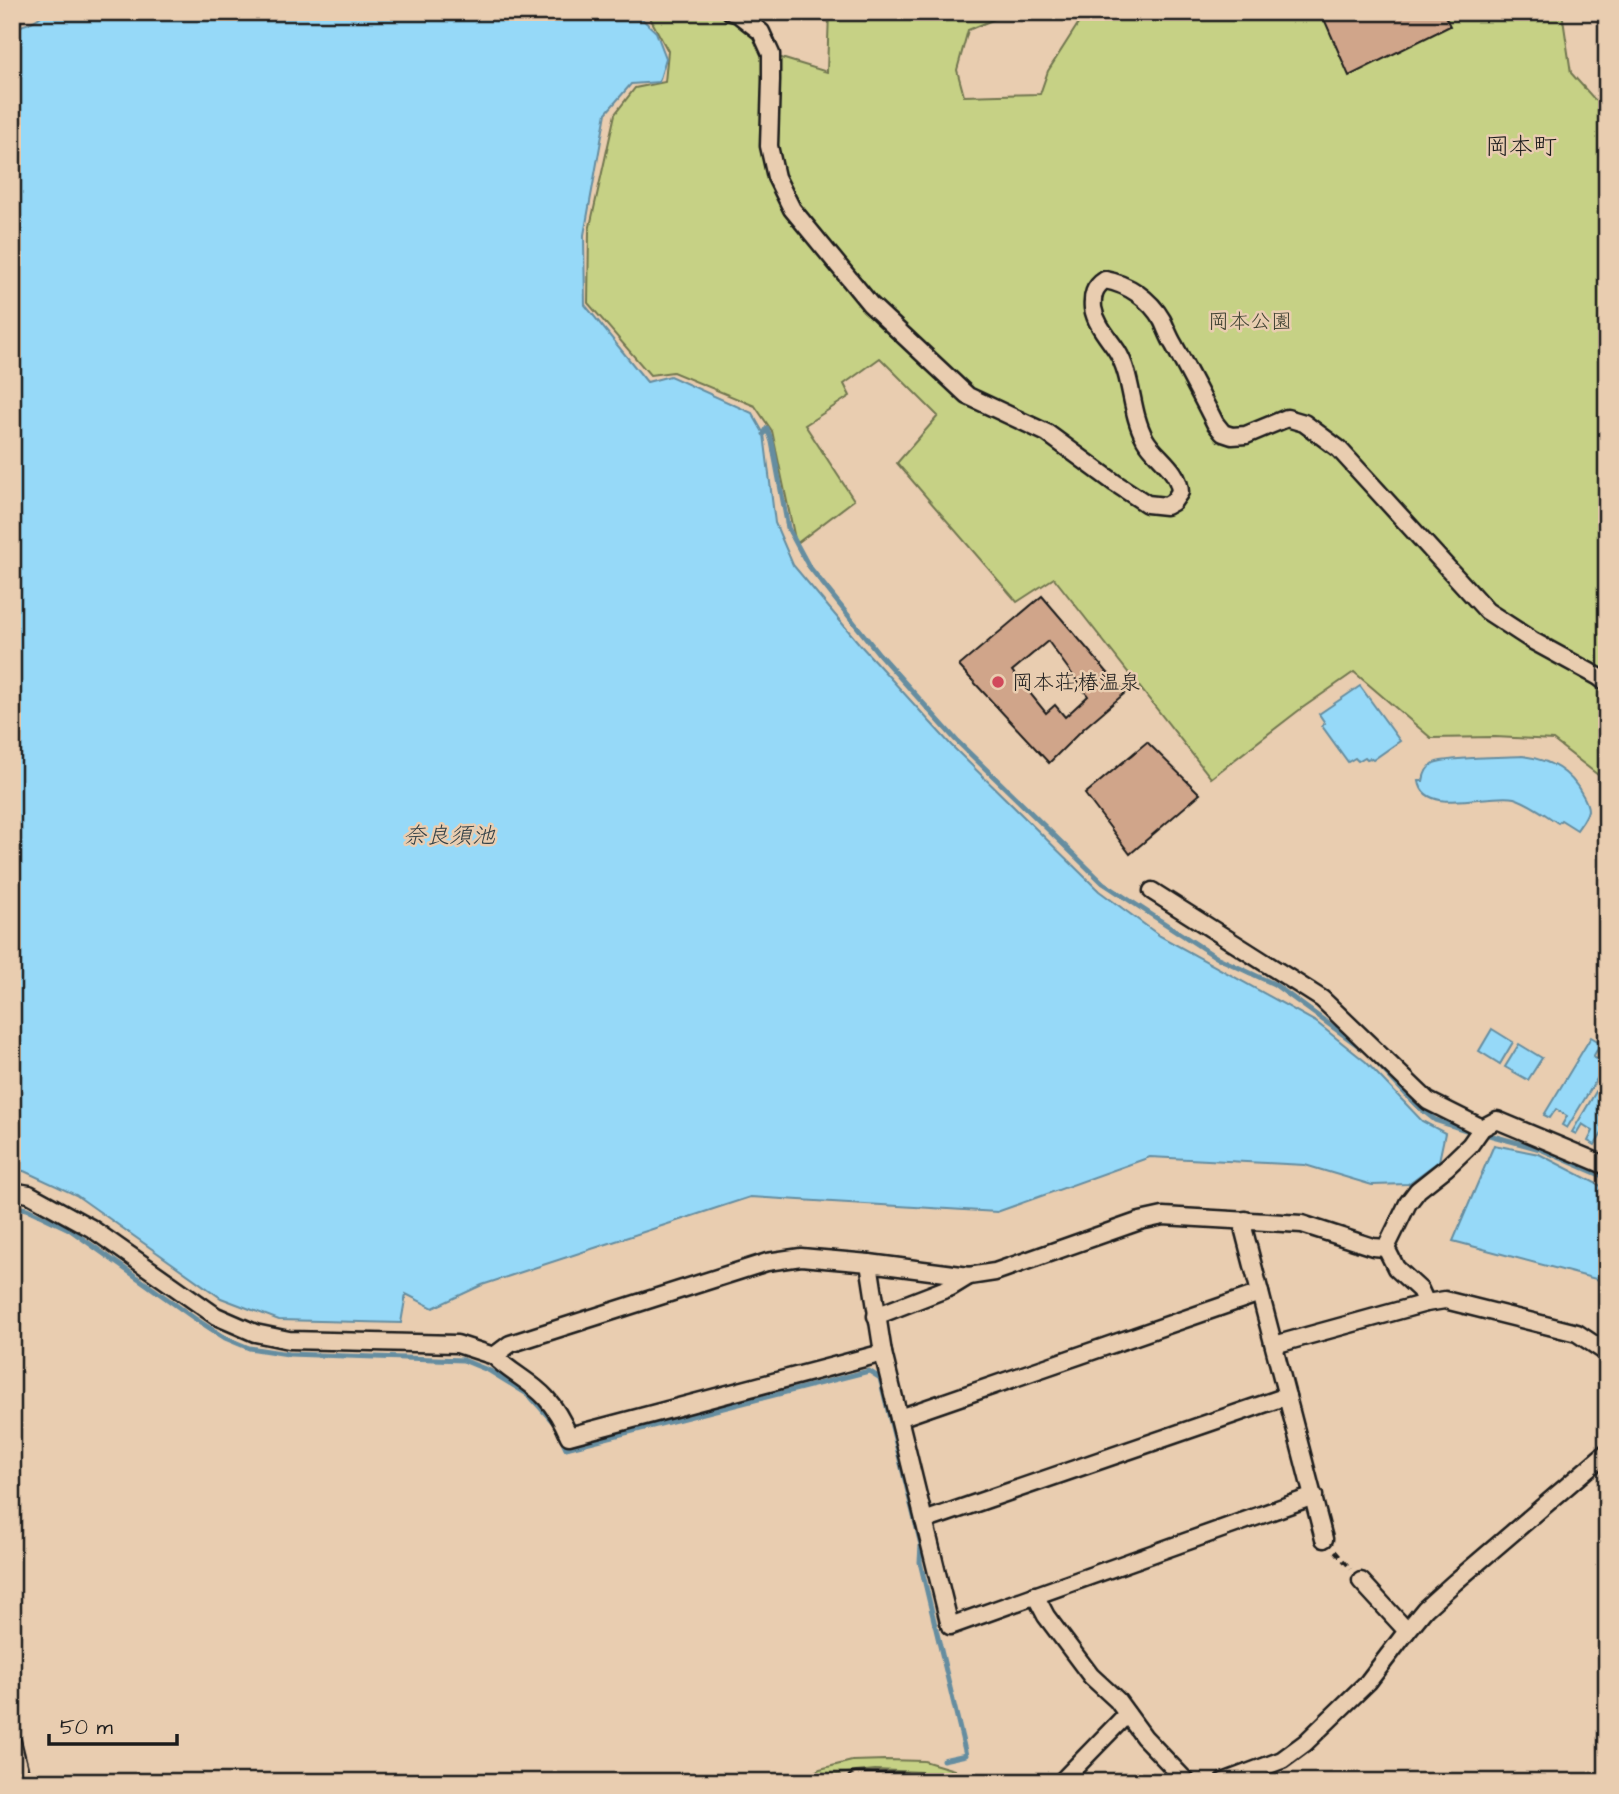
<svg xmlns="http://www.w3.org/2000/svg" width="1619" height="1794" viewBox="0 0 1619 1794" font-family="'Architects Daughter','Klee One',sans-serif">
<rect width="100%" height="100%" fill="#e9cdb0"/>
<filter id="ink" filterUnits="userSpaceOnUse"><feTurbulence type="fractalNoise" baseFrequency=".0143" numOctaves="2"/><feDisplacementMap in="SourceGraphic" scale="14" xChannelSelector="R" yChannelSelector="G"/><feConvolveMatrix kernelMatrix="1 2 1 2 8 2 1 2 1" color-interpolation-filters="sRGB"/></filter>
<g filter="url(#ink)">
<g fill="#c6d185" stroke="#717650" stroke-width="2">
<path d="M652,12H730L778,57L827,72L829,12H992L995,19L968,30L957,70L964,96L1040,94L1048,71L1078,24L1077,12H1562L1571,73L1595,100L1607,104V197L1602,201L1607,210V782L1553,740L1495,737L1431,738L1354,672L1298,711L1211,778L1054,578L1017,602L897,463L938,416L880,358L844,384L850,396L805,425L854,500L796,544L772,431L755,406L673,372L650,375L588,303L589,231L615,114L635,88L665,82L668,51L649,16Z"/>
<path d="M886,1760L924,1761L954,1770L968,1782H937L921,1772L875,1770L818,1776L798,1782L820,1769L852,1761Z"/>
</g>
<g fill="#96d9f8" stroke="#658da0" stroke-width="2">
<path d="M46,12H611L642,19L656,32L666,58L659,82L631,84L606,113L584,235L585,305L647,382L670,376L752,413L764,434L775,523L793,565L862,647L951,745L1099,891L1160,936L1316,1022L1366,1062L1422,1121L1445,1133L1439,1161L1408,1184L1372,1185L1305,1165L1150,1157L997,1212L750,1197L482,1285L433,1308L406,1294L401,1323L279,1320L221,1298L76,1195L24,1171L12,1170V27C26,27 36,21 46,12Z"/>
<path d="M1360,686L1400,741L1373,760L1370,758L1367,759L1365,757L1358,761L1355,758L1348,762L1322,726L1325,723L1319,714Z"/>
<path d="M1522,756C1548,759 1570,771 1582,794C1585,799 1588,804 1588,810C1587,817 1581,824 1577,830L1561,820L1558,823C1544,814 1530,803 1514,798C1491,792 1424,817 1419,781H1423C1424,774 1427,767 1434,763C1444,757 1506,757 1522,756Z"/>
<path d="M1492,1029L1513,1042L1500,1064L1479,1051Z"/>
<path d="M1591,1037L1601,1043L1593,1057L1606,1064L1567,1128L1562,1125L1567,1116L1556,1109L1550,1118L1544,1115Z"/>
<path d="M1519,1044L1542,1058L1528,1080L1505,1067Z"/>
<path d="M1607,1073V1125L1595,1145L1588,1141L1593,1131L1582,1124L1576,1134L1572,1132Z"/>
<path d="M1494,1145L1539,1154L1607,1189V1282L1453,1241Z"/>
</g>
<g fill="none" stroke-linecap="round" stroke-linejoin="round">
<g stroke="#658da0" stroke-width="5">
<path d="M764,434L767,428L772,442L788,528L808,565L879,654L956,740L1103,883L1216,957L1274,984L1367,1052"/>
<path d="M1376,1062L1416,1105L1435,1120L1466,1130"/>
<path d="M1489,1135L1540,1149L1607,1178"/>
<path d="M12,1206L27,1209L69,1229L194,1318L225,1338L249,1348L288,1354L463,1360L490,1371L529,1395L555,1424L566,1448L869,1371L880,1378L921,1545L920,1562L966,1755L943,1760"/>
</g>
</g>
<g fill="#d0a58a" stroke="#1c1c1c" stroke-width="2" fill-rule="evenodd">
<path d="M1321,12H1443L1450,26L1349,76Z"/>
<path d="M1042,596L1125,693L1083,729L1049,763L959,666ZM1048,641L1088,696L1065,717L1055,705L1046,713L1012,671Z"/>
<path d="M1147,742L1200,794L1130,854L1085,794Z"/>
</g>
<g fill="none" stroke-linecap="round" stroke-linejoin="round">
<g stroke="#1c1c1c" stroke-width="21">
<g id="minor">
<path d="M731,12L738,14L761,32L771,54V80L769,146L776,177L792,209L870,304L968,396L1047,433L1115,483L1147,504L1166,506L1173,502L1180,492C1179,469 1155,457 1145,439C1130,412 1133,377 1117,351C1108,337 1096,325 1093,308C1092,296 1094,287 1105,280C1128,284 1150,299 1162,320C1166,328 1169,337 1174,345C1188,371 1202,397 1215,423L1223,433L1232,436L1246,435L1287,418L1304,423L1339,449L1487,611L1533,641L1599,677L1607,683"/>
<path d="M1152,891L1322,999L1428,1101L1482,1128"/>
<path d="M12,1191L29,1194L91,1228L216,1316L255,1333L289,1340L457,1344L494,1356L510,1344L767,1262L801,1257L869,1263L969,1276L995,1272L1140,1221L1163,1216L1302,1224L1373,1247L1386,1248"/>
<path d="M1245,1220L1244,1231L1324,1539"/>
<path d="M869,1263L883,1353L950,1626L1314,1496"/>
<path d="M1426,1303L1420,1290L1396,1268L1386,1248L1408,1203L1418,1190L1447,1167L1470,1145L1482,1128L1497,1120L1607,1166"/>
<path d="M876,1316L951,1287L969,1276"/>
<path d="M1274,1345L1426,1303L1445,1300L1577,1333L1607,1353"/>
<path d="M494,1356C509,1372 531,1381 546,1398C556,1409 563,1422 569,1436L883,1353"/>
<path d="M899,1418L1260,1293"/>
<path d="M924,1521L1287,1396"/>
<path d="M1361,1581L1407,1631"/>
<path d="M1035,1595L1046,1616L1091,1676L1117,1700L1144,1737L1187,1782"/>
<path d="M12,1742L22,1782"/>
<path d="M856,1782H903"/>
<path d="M1061,1782L1127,1714"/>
<path d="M1223,1782L1282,1760L1305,1743L1368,1682L1407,1631L1425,1609L1455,1582L1607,1452"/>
</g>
</g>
<path stroke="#1c1c1c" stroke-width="3.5" stroke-dasharray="7 5" stroke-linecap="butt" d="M1335,1551L1351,1569"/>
<use href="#minor" stroke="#e9cdb0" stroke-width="16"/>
</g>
</g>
<circle fill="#d1495b" stroke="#e9cdb0" stroke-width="2.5" cx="998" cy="682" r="7"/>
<g text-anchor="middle" stroke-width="5" stroke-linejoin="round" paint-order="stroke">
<g font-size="21" fill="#3e4031" stroke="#e9cdb0">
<text x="1250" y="328">岡本公園</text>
</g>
<g font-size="21" fill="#1c1c1c" stroke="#e9cdb0" text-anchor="start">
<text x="1012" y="689">岡本荘;椿温泉</text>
</g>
<g font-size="23" font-style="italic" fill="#344248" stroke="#e9cdb0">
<text x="449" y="843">奈良須池</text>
</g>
<g font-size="24" fill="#1c1c1c" stroke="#e9cdb0">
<text x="1521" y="154">岡本町</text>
</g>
</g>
<rect width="1619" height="1794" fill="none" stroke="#e9cdb0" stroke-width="42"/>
<rect x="21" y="21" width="1577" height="1752" fill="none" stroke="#1c1c1c" stroke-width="2.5" filter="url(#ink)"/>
<path d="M49 1734v10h128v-10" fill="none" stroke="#1c1c1c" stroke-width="3.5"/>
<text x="60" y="1734" font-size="21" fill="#1c1c1c" stroke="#e9cdb0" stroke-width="5" paint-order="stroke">50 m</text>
</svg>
